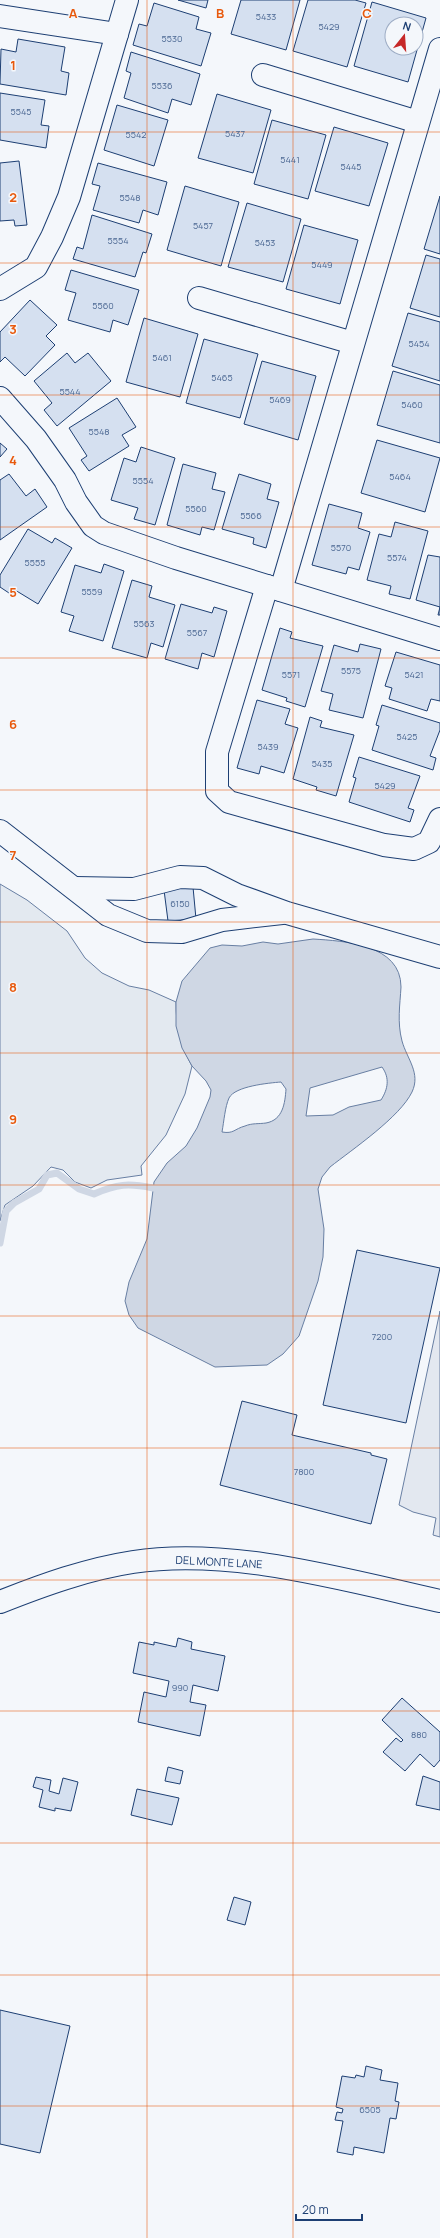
<svg xmlns="http://www.w3.org/2000/svg" width="440" height="2238" viewBox="0 0 440 2238" font-family="Manrope,sans-serif">
<rect width="100%" height="100%" fill="#f4f7fb"/>
<path fill="#e3e9f0" stroke="#687fa3" d="M0,884L27,900L67,931L85,958L102,973L129,986L149,990L176,1002C176,1027 180,1045 192,1066L185,1094L166,1135L141,1166L142,1175L107,1180L91,1188L75,1182L63,1170L51,1167L33,1186L5,1205L0,1221Z"/>
<path fill="#e3e8f0" stroke="#687fa3" d="M440,1311V1537L433,1535L436,1518L413,1512L399,1505Z"/>
<path fill="#cfd7e4" stroke="#687fa3" fill-rule="evenodd" d="M313,939C344,941 401,944 401,987C400,1005 397,1022 402,1041C407,1059 421,1073 412,1092C400,1117 353,1149 330,1167L322,1177L318,1189L324,1229L323,1257L318,1281L299,1336L283,1354L267,1365L215,1367L138,1328L129,1315L125,1301L129,1282L147,1239L154,1182L167,1163L186,1146L197,1128L210,1097L211,1090L206,1081L192,1066L182,1048L176,1026V1002L182,981L210,948L222,945L242,946L263,942L278,944ZM382,1067C390,1078 388,1089 381,1100L349,1107L333,1115L306,1116L310,1088ZM281,1082L286,1089C285,1103 283,1120 266,1123C259,1124 252,1123 245,1126C234,1129 234,1134 222,1132C224,1121 225,1107 229,1098C235,1086 269,1083 281,1082Z"/>
<g fill="none" stroke-linecap="round" stroke-linejoin="round">
<path stroke="#cfd7e4" stroke-width="7" d="M0,1243L6,1211L14,1203L39,1189L47,1175L57,1173L79,1189L94,1194C117,1184 128,1183 153,1188"/>
</g>
<g fill="#d5e0f0" stroke="#1d3f73" fill-rule="evenodd">
<path d="M178,0H208L206,8Z"/>
<path d="M241,0H300L286,50L231,34Z"/>
<path d="M308,0H355L366,3L347,67L293,51Z"/>
<path d="M372,2L426,18L408,82L354,66ZM392,24H416V48H392Z"/>
<path d="M154,3L199,17L196,29L211,33L201,66L133,45L139,24L147,26Z"/>
<path d="M18,39L65,47L61,71L69,73L66,95L0,84L1,49L16,52Z"/>
<path d="M131,52L200,74L191,105L172,99L168,113L124,98L131,73L126,71Z"/>
<path d="M0,93L45,100L41,125L49,126L46,148L0,140Z"/>
<path d="M217,94L271,110L253,173L198,158Z"/>
<path d="M117,105L168,120L154,166L104,150Z"/>
<path d="M272,120L326,135L308,199L254,184Z"/>
<path d="M334,127L388,143L369,206L315,191Z"/>
<path d="M19,161L27,225L15,226L14,220L0,221V163Z"/>
<path d="M98,163L167,182L158,215L143,210L139,223L93,210L100,186L92,184Z"/>
<path d="M185,186L239,202L221,266L167,250Z"/>
<path d="M440,196V254L424,249Z"/>
<path d="M247,203L301,219L283,282L228,267Z"/>
<path d="M92,215L152,234L146,253L143,252L135,277L73,259L77,247L83,249Z"/>
<path d="M304,225L358,240L340,304L286,289Z"/>
<path d="M426,255L440,259V317L410,308Z"/>
<path d="M71,270L139,290L128,325L113,320L110,332L68,320L76,293L65,290Z"/>
<path d="M30,300L57,325L46,336L55,345L25,376L5,357L0,362V332Z"/>
<path d="M408,313L440,322V381L392,366Z"/>
<path d="M144,318L198,334L180,397L126,382Z"/>
<path d="M204,339L258,354L240,418L186,403Z"/>
<path d="M67,353L75,363L88,353L111,381L57,426L44,410L52,403L34,381Z"/>
<path d="M262,361L316,376L298,440L244,424Z"/>
<path d="M393,371L440,385V443L377,425Z"/>
<path d="M117,398L136,427L122,435L129,446L89,471L81,460L87,456L69,428Z"/>
<path d="M377,440L440,458L425,512L361,493Z"/>
<path d="M0,443L7,449L0,457Z"/>
<path d="M141,447L175,458L155,525L134,519L138,508L111,500L124,458L136,462Z"/>
<path d="M183,464L216,473L212,489L225,492L214,530L202,527L200,535L167,525Z"/>
<path d="M9,474L26,496L35,489L47,507L0,540V480Z"/>
<path d="M239,474L271,484L267,499L279,502L266,548L253,544L254,538L222,529Z"/>
<path d="M329,504L362,513L358,528L370,532L359,570L348,567L346,574L312,565Z"/>
<path d="M395,522L428,531L410,599L389,594L391,586L367,580L379,534L391,537Z"/>
<path d="M28,529L52,543L55,538L72,548L38,604L15,590L12,595L0,587V575Z"/>
<path d="M428,555L440,557V615H438L440,607L416,600Z"/>
<path d="M104,564L124,571L103,641L69,631L74,616L61,612L75,565L101,573Z"/>
<path d="M132,580L152,586L149,597L175,605L163,647L151,643L147,658L112,648Z"/>
<path d="M181,604L212,613L214,607L227,611L214,657L202,653L198,669L165,659Z"/>
<path d="M280,628L292,632L290,638L323,646L305,707L286,701L287,698L262,690Z"/>
<path d="M360,644L381,649L363,718L329,710L333,694L321,691L334,645L358,652Z"/>
<path d="M396,652L440,665V701L431,699L427,711L389,699L392,688L385,686Z"/>
<path d="M257,700L290,709L285,724L298,728L284,773L261,766L259,774L237,768Z"/>
<path d="M382,705L440,723V730L430,756L436,758L433,770L372,750L379,726L376,725Z"/>
<path d="M310,717L322,721L320,727L354,735L336,796L316,790L317,787L293,779Z"/>
<path d="M359,757L420,776L408,808L414,810L410,822L349,802L356,778L353,777Z"/>
<path d="M193,887L196,919L168,921L164,890Z"/>
<path d="M357,1250L440,1268L406,1423L323,1405Z"/>
<path d="M242,1401L297,1415L292,1435L371,1453V1455L387,1459L371,1524L220,1485Z"/>
<path d="M178,1638L192,1642L191,1649L225,1656L218,1691L193,1685L190,1702L206,1705L200,1736L138,1722L144,1692L166,1697L169,1681L133,1673L139,1642L154,1645V1642L176,1647Z"/>
<path d="M402,1698L440,1732V1760L434,1767L420,1754L405,1771L383,1752L396,1738L401,1742L403,1740L382,1720Z"/>
<path d="M168,1767L183,1771L180,1784L165,1781Z"/>
<path d="M423,1776L440,1782V1810L416,1805Z"/>
<path d="M36,1777L51,1780L49,1791L59,1794L63,1778L78,1782L71,1811L55,1808V1811L39,1807L43,1790L33,1787Z"/>
<path d="M137,1789L179,1798L172,1825L131,1815Z"/>
<path d="M234,1897L251,1902L245,1925L227,1920Z"/>
<path d="M0,2010L70,2026L40,2153L0,2144Z"/>
<path d="M366,2066L382,2070L380,2080L398,2083L395,2101L399,2102L396,2119L390,2118L384,2153L354,2147L353,2155L337,2152L343,2121L335,2120L337,2112L342,2113L343,2109L336,2107L342,2076L355,2078L356,2075L364,2077Z"/>
</g>
<g fill="none" stroke-linecap="round" stroke-linejoin="round">
<g stroke="#1d3f73" stroke-width="24">
<g id="minor">
<path d="M0,16L117,34"/>
<path d="M263,75L418,122"/>
<path d="M0,289L36,267L52,237L69,197L127,0"/>
<path d="M199,298L353,343"/>
<path d="M0,398L36,439L65,480L76,502L93,526L104,533L176,558L440,639"/>
<path d="M267,586L217,752V791L229,802L384,845L414,849L429,842L440,819"/>
<path d="M281,590L440,49"/>
<path d="M0,831L108,915L147,931L182,932L222,920L282,913"/>
<path d="M75,888L134,889L180,877L203,878L237,895L287,913L440,957"/>
<path d="M0,1602C43,1585 87,1569 133,1562C231,1547 345,1580 440,1601"/>
</g>
</g>
<use href="#minor" stroke="#f4f7fb" stroke-width="22"/>
</g>
<path fill="none" stroke="#e8590c" stroke-width="1" stroke-opacity="0.55" d="M147,0V2238M293,0V2238M0,132H440M0,263H440M0,395H440M0,527H440M0,658H440M0,790H440M0,922H440M0,1053H440M0,1185H440M0,1316H440M0,1448H440M0,1580H440M0,1711H440M0,1843H440M0,1975H440M0,2106H440"/>
<g text-anchor="middle" stroke-width="3" stroke-linejoin="round" paint-order="stroke">
<g font-size="9" fill="#4b6792">
<text x="266" y="20">5433</text>
<text x="329" y="30">5429</text>
<text x="172" y="42">5530</text>
<text x="162" y="89">5536</text>
<text x="21" y="115">5545</text>
<text x="235" y="137">5437</text>
<text x="136" y="138">5542</text>
<text x="290" y="163">5441</text>
<text x="351" y="170">5445</text>
<text x="130" y="201">5548</text>
<text x="203" y="229">5457</text>
<text x="118" y="244">5554</text>
<text x="265" y="246">5453</text>
<text x="322" y="268">5449</text>
<text x="103" y="309">5560</text>
<text x="419" y="347">5454</text>
<text x="162" y="361">5461</text>
<text x="222" y="381">5465</text>
<text x="70" y="395">5544</text>
<text x="280" y="403">5469</text>
<text x="412" y="408">5460</text>
<text x="99" y="435">5548</text>
<text x="400" y="480">5464</text>
<text x="143" y="484">5554</text>
<text x="196" y="512">5560</text>
<text x="251" y="519">5566</text>
<text x="341" y="551">5570</text>
<text x="397" y="561">5574</text>
<text x="35" y="566">5555</text>
<text x="92" y="595">5559</text>
<text x="144" y="627">5563</text>
<text x="197" y="636">5567</text>
<text x="351" y="674">5575</text>
<text x="291" y="678">5571</text>
<text x="414" y="678">5421</text>
<text x="407" y="740">5425</text>
<text x="268" y="750">5439</text>
<text x="322" y="767">5435</text>
<text x="385" y="789">5429</text>
<text x="180" y="907">6150</text>
<text x="382" y="1340">7200</text>
<text x="304" y="1475">7800</text>
<text x="180" y="1691">990</text>
<text x="419" y="1738">880</text>
<text x="370" y="2113">6505</text>
</g>
<g font-size="11" fill="#1d3f73" stroke="#f4f7fb">
<text transform="translate(219 1562) rotate(3)" y="4">DEL MONTE LANE</text>
</g>
</g>
<g font-size="13" text-anchor="middle" font-weight="bold" fill="#e8590c" stroke="#f4f7fb" stroke-width="3" stroke-linejoin="round" paint-order="stroke">
<text x="73" y="18">A</text>
<text x="220" y="18">B</text>
<text x="367" y="18">C</text>
<text x="13" y="70">1</text>
<text x="13" y="202">2</text>
<text x="13" y="334">3</text>
<text x="13" y="465">4</text>
<text x="13" y="597">5</text>
<text x="13" y="729">6</text>
<text x="13" y="860">7</text>
<text x="13" y="992">8</text>
<text x="13" y="1124">9</text>
</g>
<g transform="translate(404 36) rotate(17)"><circle r="19" fill="#f4f7fb" stroke="#9eadc5"/>
<path d="M0-3L7 15L0 10L-7 15Z" fill="#c62828"/>
<text y="-6" font-size="11" font-weight="bold" text-anchor="middle" fill="#1d3f73">N</text>
</g>
<path d="M296 2214v6h66v-6" fill="none" stroke="#1d3f73" stroke-width="2"/>
<text x="302" y="2214" font-size="12" fill="#1d3f73" stroke="#f4f7fb" stroke-width="3" paint-order="stroke">20 m</text>
</svg>
